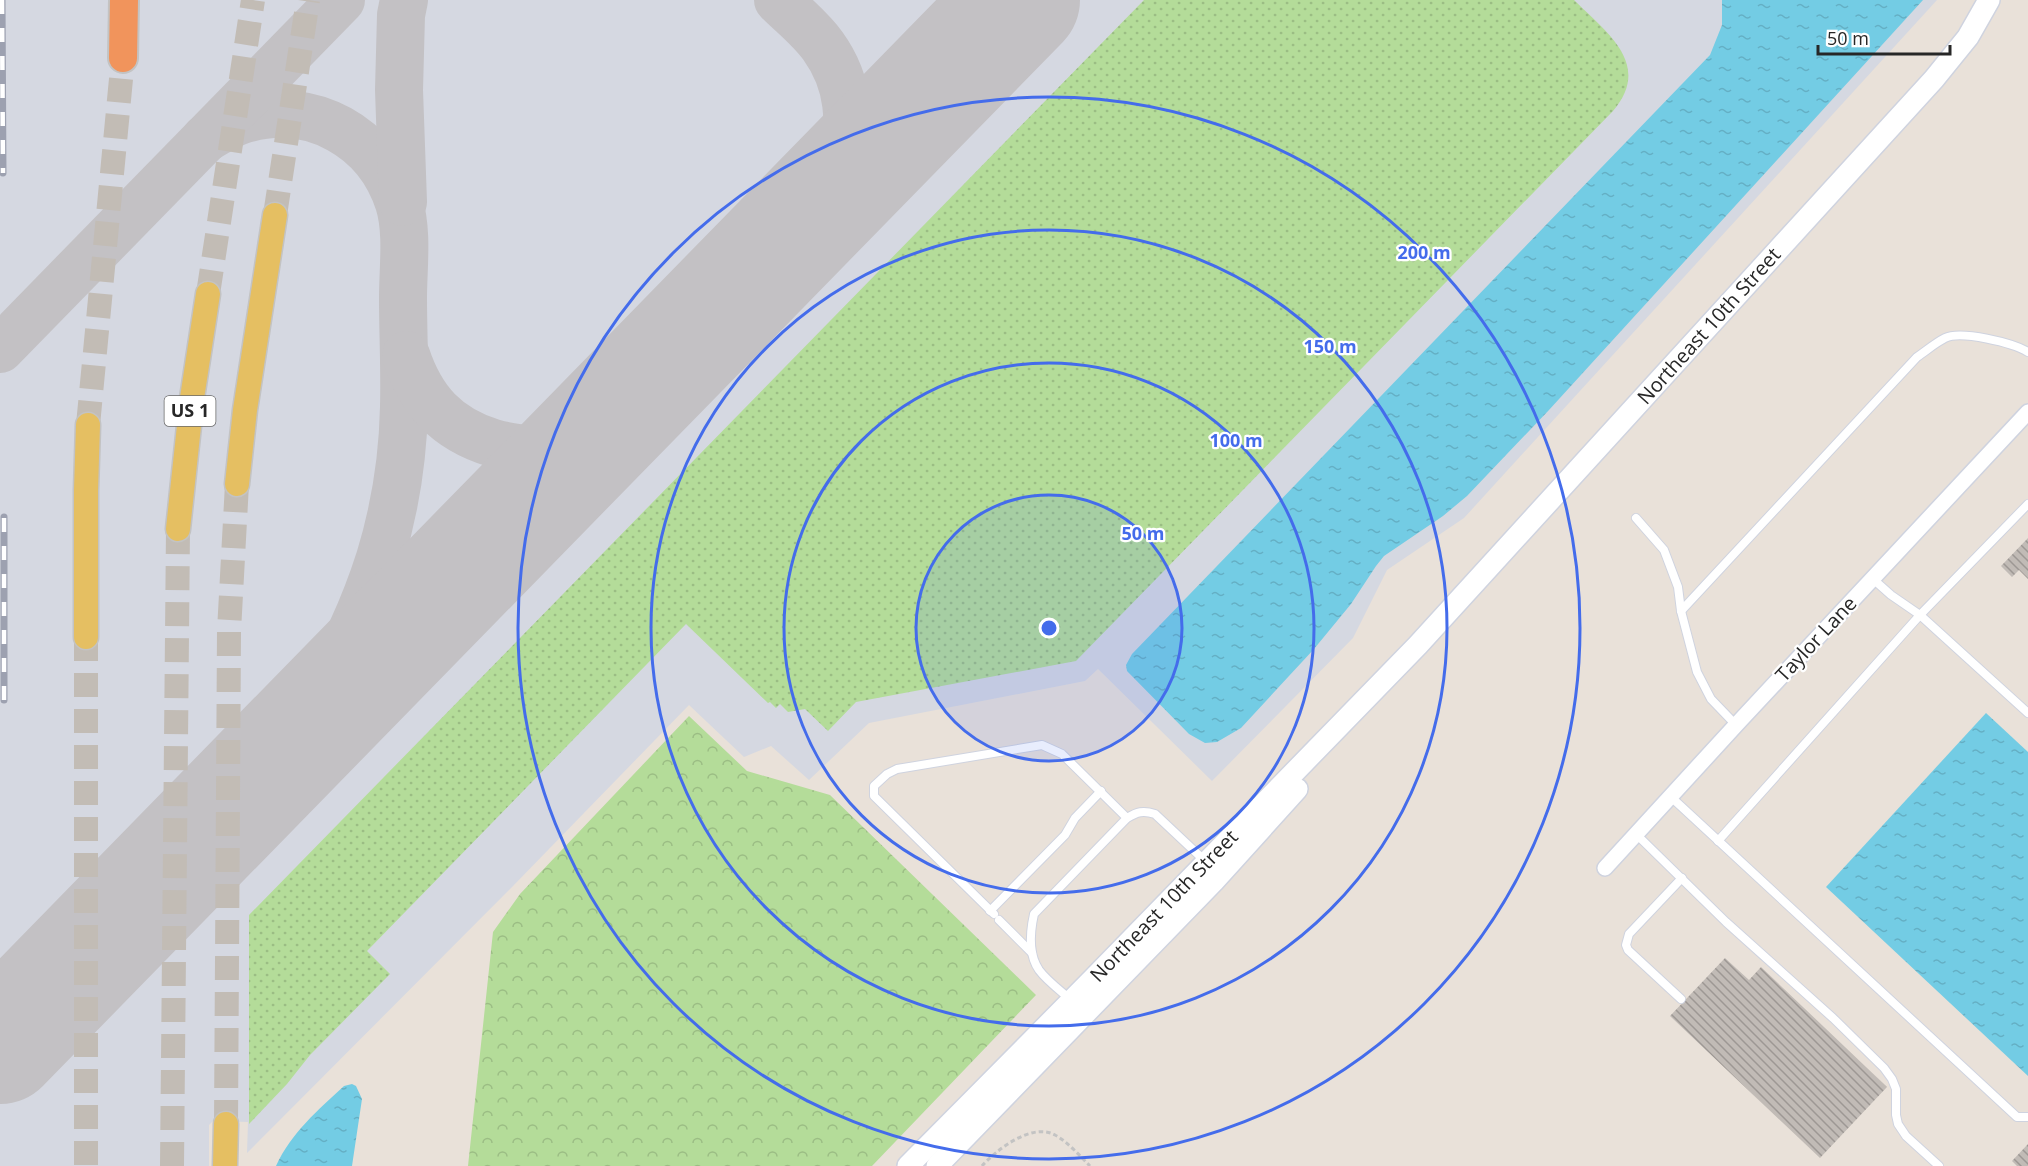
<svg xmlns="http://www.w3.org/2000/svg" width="2028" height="1166" viewBox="0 0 2028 1166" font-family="'Open Sans',sans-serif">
<defs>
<pattern id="grass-dots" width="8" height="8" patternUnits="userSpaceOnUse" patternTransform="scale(1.5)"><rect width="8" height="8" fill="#b4dc99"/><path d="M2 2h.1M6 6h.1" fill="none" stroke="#9bbd84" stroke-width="1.8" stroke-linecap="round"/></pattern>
<pattern id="forest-crowns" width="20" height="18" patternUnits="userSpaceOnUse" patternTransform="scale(1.5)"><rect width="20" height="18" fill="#b4dc99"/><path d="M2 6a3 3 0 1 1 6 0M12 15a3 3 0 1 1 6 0" fill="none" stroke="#9bbd84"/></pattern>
<pattern id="water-ripples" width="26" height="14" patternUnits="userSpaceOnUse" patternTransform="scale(1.5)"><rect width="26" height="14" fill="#73cce4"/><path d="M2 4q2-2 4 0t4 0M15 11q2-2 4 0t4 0" fill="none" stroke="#64afc4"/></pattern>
<pattern id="building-back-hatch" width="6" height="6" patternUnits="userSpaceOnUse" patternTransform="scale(1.5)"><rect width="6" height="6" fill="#c1bbb6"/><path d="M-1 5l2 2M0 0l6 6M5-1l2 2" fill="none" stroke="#9d9894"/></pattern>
</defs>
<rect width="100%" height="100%" fill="#e9e1d9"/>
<path fill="#d5d8e1" d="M0,0H1937L1464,518L1387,570L1353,638L1212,781L1098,669L1085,681L869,723L809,780L771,746L744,757L689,705L514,885L247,1153L248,1122L213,1121L209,1125V1166H0Z"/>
<path fill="url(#grass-dots)" d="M1144,0H1574C1606,32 1653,64 1613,111L1076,661L856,702L828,731L805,709L788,712L780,704L776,708L770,702L768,703L686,624L367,951L390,974L310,1055L287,1084L249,1124V915Z"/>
<path fill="url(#forest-crowns)" d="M689,716L747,771L830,795L1036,995L872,1166H468L493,932L520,894Z"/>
<g fill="url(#water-ripples)">
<path d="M1722,0H1923L1549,410L1467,496L1443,516L1384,556L1376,566L1351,604L1314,649L1241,728L1217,742L1205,743L1189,734L1127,671L1126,665L1132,654L1710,55L1722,25Z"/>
<path d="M1986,713L2028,752V1076L1826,887Z"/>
<path d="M352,1084L356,1086L362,1099L352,1166H276C291,1133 318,1110 344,1086Z"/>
</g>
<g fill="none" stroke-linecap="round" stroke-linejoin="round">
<g stroke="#c3c1c4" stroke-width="48">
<path d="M778,0C793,15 811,29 823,46C849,82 854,126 838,168C830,189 814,208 800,225"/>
<path d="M953,69C969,48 987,26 994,0"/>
<path d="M205,139C218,131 231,123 245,119C312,100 378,137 399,203C408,232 403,268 403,298C403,334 405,370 404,407C403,457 395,509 380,558C365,605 344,652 317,694C294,730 265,764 240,799"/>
<path d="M403,202L399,90L401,15L404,0"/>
<path d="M0,349L341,0"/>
<path d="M406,355C421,401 447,429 493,443C512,448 533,451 552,447C579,440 602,420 624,405"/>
</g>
<path stroke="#c3c1c4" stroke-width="120" d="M0,1044L1020,0"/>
</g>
<g fill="url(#building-back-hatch)">
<path d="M2028,538V579L2019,570L2012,577L2001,566Z"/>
<path d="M1725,958L1749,980L1761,967L1887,1087L1820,1158L1670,1016Z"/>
<path d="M2028,1144V1166H2017L2012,1161Z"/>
</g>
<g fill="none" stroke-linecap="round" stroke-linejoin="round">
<g stroke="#c2bcb5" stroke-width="24" stroke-dasharray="24 12" stroke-linecap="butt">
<path d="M275,215L308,0"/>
<path d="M208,294L253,0"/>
<path d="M88,425L123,58"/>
<path d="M86,637V1166"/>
<path d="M226,1124L229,631L237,484"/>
<path d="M172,1166L178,529"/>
</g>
<g stroke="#cfd3df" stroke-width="10">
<g id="lane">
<path d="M1636,518L1664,550L1678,587L1681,611L1697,672L1711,699L1736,725"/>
<path d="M1873,579L1891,595L1920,615L2028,713"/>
<path d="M1681,611L1917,357C1926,351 1935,343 1945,338C1961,330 2013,343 2028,352"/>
<path d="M1671,797L2017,1117H2028"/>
<path d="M1636,834L1726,922L1833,1018L1884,1068L1892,1079L1896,1089V1115L1898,1124L1906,1136L1939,1166"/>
<path d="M1718,841L1920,615L2028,504"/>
<path d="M990,911L1065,835L1075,818L1101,791"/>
<path d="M994,914L874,796V786L887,774L897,769L1042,745L1062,754L1127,818"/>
<path d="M999,920L1032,953"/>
<path d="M1681,999L1628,950L1626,945L1629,934L1682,878"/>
<path d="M1071,1000C1061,991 1047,981 1039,970C1028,954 1030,932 1034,914L1127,818C1137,812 1143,810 1155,814L1204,860"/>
</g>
</g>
<g stroke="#cfd3df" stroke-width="18">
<path id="street" d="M1605,868L1736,725L2028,412"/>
</g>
<g stroke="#cfd3df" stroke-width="24">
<g id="secondary">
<path d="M908,1166L1094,978L1418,645L1934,79L1968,37L1989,0"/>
<path d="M937,1166L1214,881L1297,789"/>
</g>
</g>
<g stroke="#c3c3c3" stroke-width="27">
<g id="primary">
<path d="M237,484L245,410L275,215"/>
<path d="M178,529L192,398L208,294"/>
<path d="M86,637V490L88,425"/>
<path d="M225,1166L226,1124"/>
</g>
</g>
<g stroke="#c3c3c3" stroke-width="32">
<path id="highway" d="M123,58L124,0"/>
</g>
<path stroke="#c3c3c3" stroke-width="3" stroke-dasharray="4.5 3" stroke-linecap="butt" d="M982,1166C996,1150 1032,1122 1055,1135C1068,1142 1079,1155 1090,1166"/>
<use href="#lane" stroke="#fff" stroke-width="8"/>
<use href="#street" stroke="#fff" stroke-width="15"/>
<use href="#secondary" stroke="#fff" stroke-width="21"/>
<use href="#primary" stroke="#e5bf62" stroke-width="24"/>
<use href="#highway" stroke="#f1945c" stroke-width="28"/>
<g stroke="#9da1b0" stroke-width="7">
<g id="rail">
<path d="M2,0L3,173"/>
<path d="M4,700V517"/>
</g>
</g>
<use href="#rail" stroke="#fff" stroke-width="4.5" stroke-dasharray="14" stroke-linecap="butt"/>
</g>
<circle cx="1049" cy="628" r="133" fill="#446ceb" fill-opacity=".12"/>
<g fill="none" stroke="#446ceb" stroke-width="3">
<circle cx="1049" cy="628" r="133"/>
<circle cx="1049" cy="628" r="265"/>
<circle cx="1049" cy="628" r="398"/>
<circle cx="1049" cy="628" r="531"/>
</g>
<g text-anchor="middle" stroke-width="4.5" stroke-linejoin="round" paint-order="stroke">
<rect fill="#fff" stroke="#686868" stroke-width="1.5" x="164.5" y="396" width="51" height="30" rx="4.5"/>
<g font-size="18" font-weight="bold" fill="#272727">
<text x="190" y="417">US 1</text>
</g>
<g font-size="20" fill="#272727" stroke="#fff">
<text transform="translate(1709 326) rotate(-48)" y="7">Northeast 10th Street</text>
<text transform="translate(1816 639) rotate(-47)" y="7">Taylor Lane</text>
<text transform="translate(1164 906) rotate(-46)" y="7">Northeast 10th Street</text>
</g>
</g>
<circle cx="1049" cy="628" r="9" fill="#446ceb" stroke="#fff" stroke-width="3"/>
<g font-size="18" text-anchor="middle" font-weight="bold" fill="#446ceb" stroke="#fff" stroke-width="4.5" stroke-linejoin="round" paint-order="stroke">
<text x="1424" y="259">200 m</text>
<text x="1330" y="353">150 m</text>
<text x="1236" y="447">100 m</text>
<text x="1143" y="540">50 m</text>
</g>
<path d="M1818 45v9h132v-9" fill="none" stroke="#272727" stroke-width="3"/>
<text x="1827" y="45" font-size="18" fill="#272727" stroke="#ffffff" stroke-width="4.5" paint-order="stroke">50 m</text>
</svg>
